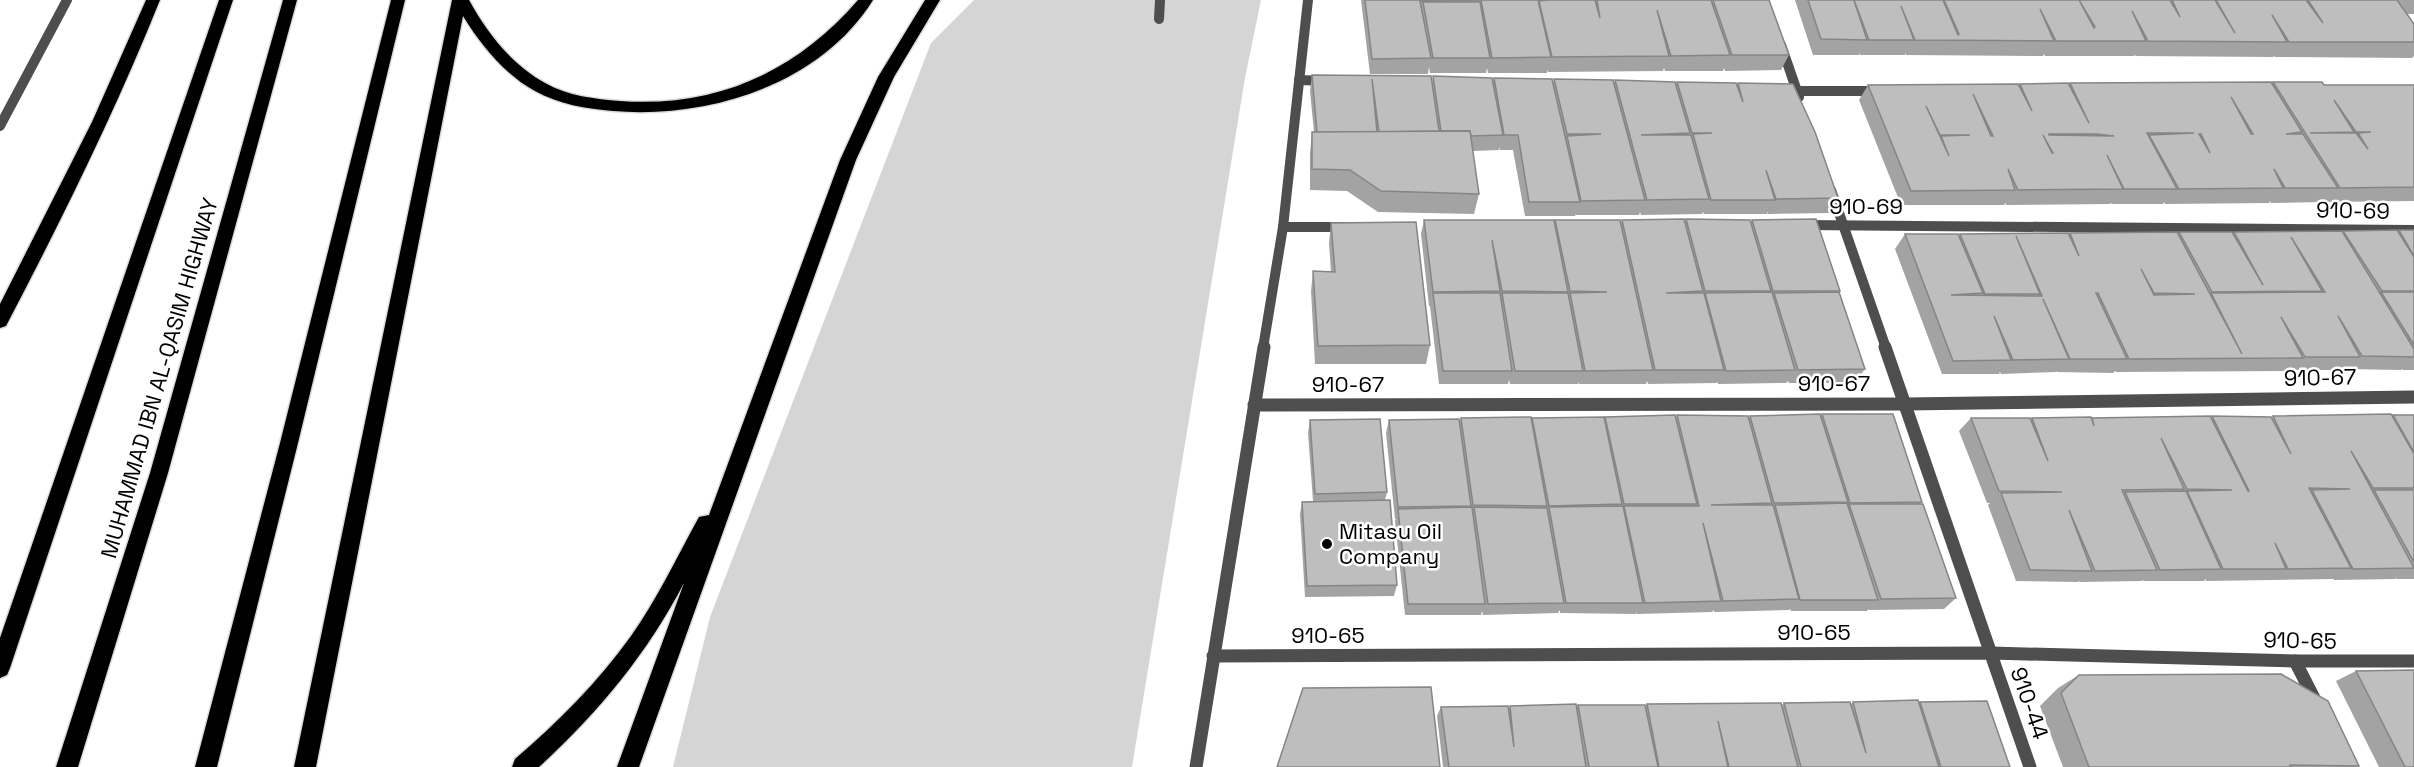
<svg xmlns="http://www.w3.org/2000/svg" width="2414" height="767" viewBox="0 0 2414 767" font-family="'Space Grotesk',sans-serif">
<rect width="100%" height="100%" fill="#fff"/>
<path fill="#d5d5d5" d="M974,0H1261L1245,78L1132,767H673L710,617L931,43Z"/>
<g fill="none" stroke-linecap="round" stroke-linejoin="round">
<g stroke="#dbdbdb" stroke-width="3">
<g id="motorway">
<path d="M146,0H160C115,112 62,219 6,326L0,328V304L92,122Z"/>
<path d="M219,0H233L10,668L7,675L0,678V638Z"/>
<path d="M283,0H297L168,473L78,767H56L150,473Z"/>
<path d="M391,0H405L298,443L217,767H195L280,443Z"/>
<path d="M452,0H469C487,33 512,65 545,83C568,96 595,99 620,101C716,108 796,72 858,0H873C820,85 708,119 613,111C587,109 558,104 535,91C504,74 481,45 463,16L316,767H294Z"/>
<path d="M925,0H940L894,77L856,160L639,767H617L684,583C647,654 598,713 539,767H512L515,759C558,722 598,682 631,636C657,599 677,557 699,517L709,515L840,160L878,77Z"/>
</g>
</g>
<path stroke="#4e4e4e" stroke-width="10" d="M1159,19L1160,0"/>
<g stroke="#4e4e4e" stroke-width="10">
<path d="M1781,45L1799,97"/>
<path d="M1299,80L1327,81"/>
<path d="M1782,91H1879"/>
<path d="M1831,190L1886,348"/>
<path d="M1803,225L2414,230"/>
<path d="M1283,227H1345"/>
<path d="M1263,348L1283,227L1308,0"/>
</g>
<g stroke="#4e4e4e" stroke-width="13">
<path d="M1885,347L2030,767"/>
<path d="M1254,405L1905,404L2414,397"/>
<path d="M1213,656L1991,653L2295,661H2414"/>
<path d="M2295,661L2317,704"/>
<path d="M1196,767L1264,347"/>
</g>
<path stroke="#4e4e4e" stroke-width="10" d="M0,126L67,0"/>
<use href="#motorway" fill="#000" fill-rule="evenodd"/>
</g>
<g fill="#a3a3a3">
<path d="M1361,0H1769L1789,55L1781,70L1725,71L1724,68L1723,71H1665L1664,68L1663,71L1548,72L1547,70V73H1488L1487,68L1486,73H1430L1429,67L1428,74H1370Z"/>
<path d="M1795,0H2414V14H2407L2414,24V56L2412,58L2275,57L2274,56L2273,57L2136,56L2135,55L2134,56H2045L2044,54L2043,56L1906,55V53L1905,55H1860V53L1859,55H1813Z"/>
<path d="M1312,75L1432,82L1433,76L1492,82L1494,78L1553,83L1554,79L1614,83L1615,80L1675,84L1677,82L1737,85L1738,83L1838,198L1830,213L1768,214V212L1767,214H1704L1703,212L1702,214L1641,215L1640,212L1639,215H1576V214L1575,216H1525L1513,150H1500V147L1499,150L1473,151L1479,194L1474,214L1378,212L1347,191L1310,190V153L1312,132H1314L1310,91Z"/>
<path d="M2273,82L2324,85H2414V201L2324,202V201L2322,202L2271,203L2270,201L2269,203L2165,204V202L2163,204H2112L2111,203L2110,204L2006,205V203L2004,205H1901L1859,100L1868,85H2019L2020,84H2069L2070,83H2271Z"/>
<path d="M1686,219L1751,222L1752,220L1840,291L1839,292L1865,369L1855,383H1789L1788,381L1786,383L1718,384V382L1717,383L1648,384L1647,381L1646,384H1579V382L1578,384H1510L1509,380L1508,384H1439L1430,306H1429L1421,234L1424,220L1555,223V220L1621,223L1622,220L1685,221Z"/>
<path d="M1331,223L1430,345L1426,364H1315L1311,291L1313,271L1331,272L1329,243Z"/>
<path d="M2399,230H2414V370H2403L2402,369L2401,370L2345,369L2343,370H2288L2286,371L2116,372L2115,371L2113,373L2057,372V371L2056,372L2001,374L2000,372L1999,374H1942L1895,249L1905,234L1959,236L1960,234H2068L2070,233L2178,234L2179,232L2233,233L2234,232H2342L2343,231L2398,232Z"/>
<path d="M1822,414L1922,502L1920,504L1956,598L1944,609L1869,610V609L1867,611H1791L1790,609L1789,610L1714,612V610L1712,612L1637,614V612L1636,614L1560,613V610L1558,613L1483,615L1482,611L1481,615H1405L1395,521L1396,519H1395L1386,433L1389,420L1459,424L1461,418L1532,420V418L1604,419L1605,417L1676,418L1677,415L1749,418L1750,416L1820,417Z"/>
<path d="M2393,415H2414V579H2397L2396,578L2395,579L2334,580V579L2206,581V579L2204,581H2144L2143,580L2142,581L2080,582L2079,581L2078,582L2016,581L1988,505L1990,503H1987L1959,431L1971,418L2030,419L2032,418L2091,419L2092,418L2211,417L2212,416L2271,417L2273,416Z"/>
<path d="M1310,420L1387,492L1385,500L1397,585L1394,596L1305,597L1300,514L1302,502L1313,501L1308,433Z"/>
<path d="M2356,671L2414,767H2379L2336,681Z"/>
<path d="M2079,675L2359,766L2357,767H2063L2040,706L2058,688Z"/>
<path d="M1853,702L1919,703L1920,702L2010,767H1443L1437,716L1441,707L1509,709L1510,706L1576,707L1578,705L1645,706L1647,704L1782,705L1784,703L1851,704Z"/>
</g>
<g fill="#bebebe" stroke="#858585" stroke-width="1.5" fill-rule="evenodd">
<path d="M1365,0H1480L1420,1L1431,58L1372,59Z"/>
<path d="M1481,0H1538L1551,57L1492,58Z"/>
<path d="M1539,0H1595L1600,18L1597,0H1711L1730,55L1671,56L1657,10L1669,56L1552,57L1539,1L1548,0Z"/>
<path d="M1713,0H1769L1789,55H1732Z"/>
<path d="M1808,0H1854L1867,40L1821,39Z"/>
<path d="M1854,0H1943L1958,35L1959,34L1944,0H2079L2094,28L2095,27L2079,0H2170L2180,17L2172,0H2215L2235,33L2216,0H2306L2323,23L2308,0H2397L2414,24V42H2289L2272,15L2287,42L2148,41L2132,11L2146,41H2056L2040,9L2054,41L1915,40L1901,6L1914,40H1869Z"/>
<path d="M1423,2H1480L1490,58H1433Z"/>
<path d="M1312,75L1431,76L1439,131L1379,132L1372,79L1377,132H1317Z"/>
<path d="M1433,76L1492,78L1503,135L1471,136L1470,131H1441Z"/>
<path d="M1494,78L1552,79L1580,202H1529L1518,135H1504Z"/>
<path d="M1554,79L1613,80L1645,200L1581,201L1567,136L1601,134H1567Z"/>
<path d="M1615,80L1675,82L1690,133L1641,135H1691L1709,199L1647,200Z"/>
<path d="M1677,82L1736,83L1743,102L1738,83L1793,84L1815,132L1838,198L1776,199L1766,170L1775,200H1711L1693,134L1712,133H1692Z"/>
<path d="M2271,82L2302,132L2286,134H2303L2338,188H2285L2274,169L2283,188L2179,189L2149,135L2194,133H2147L2177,189H2124L2107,155L2123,189L2018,190L2008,169L2015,190L1911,191L1868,85L2018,84L2032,111L2020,84L2068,83L2089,123L2070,83ZM1973,94L1993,136H1991ZM2231,97L2253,134H2251ZM1926,106L1940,135H1970L1941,136L1949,156ZM2049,134H2096L2114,136L2049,135ZM2199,134H2201L2210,153ZM2043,135L2053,153H2052Z"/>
<path d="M2273,82H2322L2324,85H2414V187L2340,188ZM2334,100L2356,132H2371L2358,133L2368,149L2356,133H2310L2354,132Z"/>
<path d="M1470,131L1479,194L1381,191L1350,170L1312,169V132Z"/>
<path d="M1684,219L1703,291L1666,293H1704L1724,370H1655L1622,220Z"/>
<path d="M1686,219L1750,220L1771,291H1705Z"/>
<path d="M1816,219L1840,291H1773L1752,220Z"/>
<path d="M1424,220H1554L1568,292L1502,291L1492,240L1500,291L1433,292Z"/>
<path d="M1555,220H1620L1653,370L1585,371L1570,293L1607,292L1570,291Z"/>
<path d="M1416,222L1430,345L1318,346L1313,271L1335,272L1331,223Z"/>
<path d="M2397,230L2414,257V291H2382L2343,231Z"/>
<path d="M2399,230H2414V256Z"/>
<path d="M2342,231L2414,349V357L2362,356L2338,316L2360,357H2305L2281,317L2303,358L2129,359L2098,293H2096L2127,359H2070L2043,299L2069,359L2013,360L1994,316L2011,360L1953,361L1905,234H1958L1983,293L1951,295L2042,296L2016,236L2040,294H1985L1960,234L2068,233L2079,256L2070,233L2177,232L2242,354L2211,293L2325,292L2291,237L2322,291L2212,292L2179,232H2232L2263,285L2234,232ZM2141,269L2154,293L2195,294L2154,295Z"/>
<path d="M1772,292L1795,370L1726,371L1705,293Z"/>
<path d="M1839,292L1865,369L1798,370L1774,293Z"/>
<path d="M2381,292H2414V345Z"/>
<path d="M1433,293H1500L1512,371H1443Z"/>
<path d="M1502,293H1568L1583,371H1515Z"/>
<path d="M1820,414L1848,502L1774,503L1750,416Z"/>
<path d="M1822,414H1893L1922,502L1850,503Z"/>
<path d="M2391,414L2414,454V488H2373L2351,451L2414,568L2353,569L2312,490L2350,489L2309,488L2351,568L2288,569L2275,543L2286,569H2223L2187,491L2232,490L2187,489L2161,438L2184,489L2122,490L2157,570L2095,571L2069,510L2092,571L2030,570L2001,493L2062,492L1999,491L1971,418H2030L2048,461L2032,418L2091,417L2094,426L2092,418L2210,416L2248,491H2249L2212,416L2271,417L2291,454L2273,416Z"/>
<path d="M1675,415L1697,504H1624L1605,417Z"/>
<path d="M1677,415L1748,416L1772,503L1711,505H1773L1799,599L1723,601L1703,523L1721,601L1645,603L1624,506H1699Z"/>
<path d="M2393,415H2414V452Z"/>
<path d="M1531,417L1547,506L1473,505L1461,418Z"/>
<path d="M1604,417L1622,504L1549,506L1532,418Z"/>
<path d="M1380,419L1387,492L1315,494L1310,420Z"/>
<path d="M1459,419L1471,506L1398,507L1389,420Z"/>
<path d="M2374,490H2414V562Z"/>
<path d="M2186,491L2221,569L2160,570L2125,492Z"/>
<path d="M1390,500L1397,585L1307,586L1302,502Z"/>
<path d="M1847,503L1878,600H1800L1775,505Z"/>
<path d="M1849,504H1923L1956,598L1881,599Z"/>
<path d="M1623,506L1643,603H1566L1549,507Z"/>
<path d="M1472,507L1485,604H1408L1398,509Z"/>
<path d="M1474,507L1547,508L1564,603L1488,604Z"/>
<path d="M2414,670V767H2405L2356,671Z"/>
<path d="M2281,674L2328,701L2359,766L2290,765L2291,767H2089L2061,693L2079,675Z"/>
<path d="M1431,687L1440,767H1277L1303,688Z"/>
<path d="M1918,700L1939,767H1801L1784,703L1850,702L1866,753L1853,702Z"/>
<path d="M1987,701L2010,767H1941L1920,702Z"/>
<path d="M1781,703L1798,767H1729L1718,721L1728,767H1659L1647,704Z"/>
<path d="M1576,704L1586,767H1449L1441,707L1508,706L1514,747L1510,706Z"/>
<path d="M1578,705H1645L1658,767H1589Z"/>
</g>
<circle fill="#000" stroke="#fff" stroke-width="2" cx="1327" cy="544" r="6"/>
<g text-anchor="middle" stroke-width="5" stroke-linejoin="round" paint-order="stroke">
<g font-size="22" fill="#000" stroke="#fff">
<text x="1866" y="214">910-69</text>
<text transform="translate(2353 210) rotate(1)" y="8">910-69</text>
<text transform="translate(2320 377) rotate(-1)" y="8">910-67</text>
<text transform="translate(159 378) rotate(-74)" y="8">MUHAMMAD IBN AL-QASIM HIGHWAY</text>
<text x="1834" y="391">910-67</text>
<text x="1348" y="392">910-67</text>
<text x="1814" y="640">910-65</text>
<text x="1328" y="643">910-65</text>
<text transform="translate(2300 640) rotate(1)" y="8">910-65</text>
<text transform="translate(2030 703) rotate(71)" y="8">910-44</text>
</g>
<g font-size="22" fill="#000" stroke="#fff" text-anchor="start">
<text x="1339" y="539">Mitasu Oil<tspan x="1339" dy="25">Company</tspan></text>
</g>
</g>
</svg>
